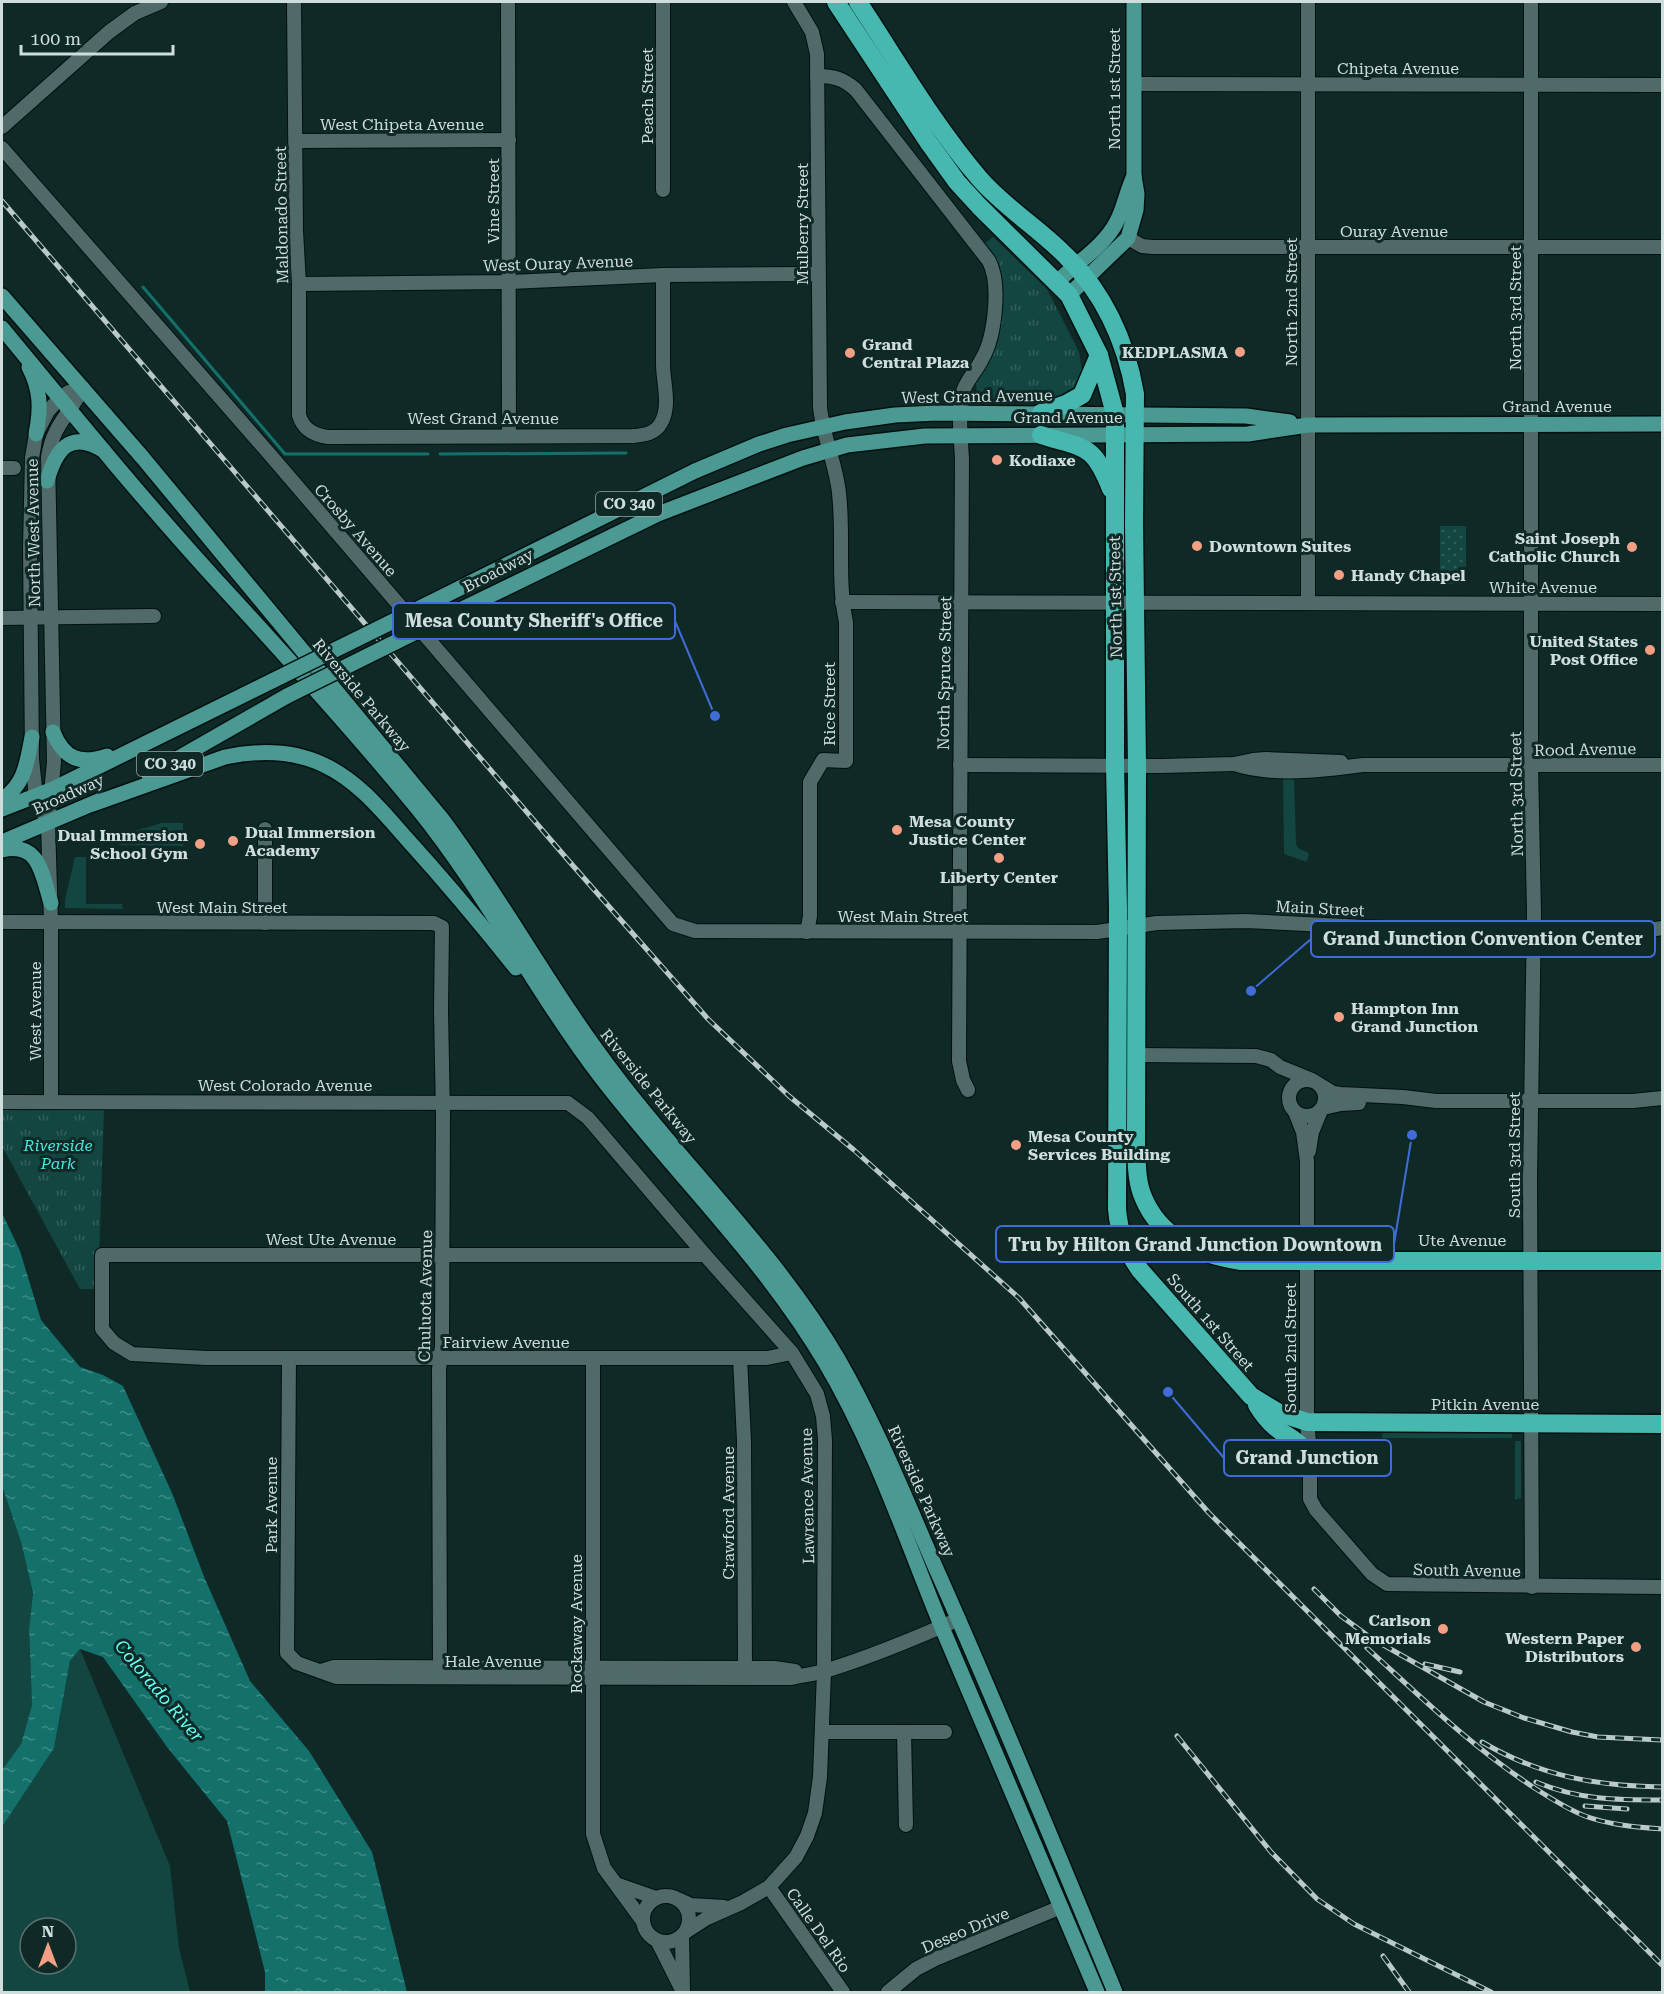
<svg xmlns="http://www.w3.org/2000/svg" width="1664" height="1994" viewBox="0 0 1664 1994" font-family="'Roboto Serif',serif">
<defs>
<pattern id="park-tufts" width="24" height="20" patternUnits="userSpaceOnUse" patternTransform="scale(1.5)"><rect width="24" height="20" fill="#134541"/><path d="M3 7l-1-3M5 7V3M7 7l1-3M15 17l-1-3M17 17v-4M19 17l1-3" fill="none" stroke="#345f5c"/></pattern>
<pattern id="garden-dots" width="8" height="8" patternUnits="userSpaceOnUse" patternTransform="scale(1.5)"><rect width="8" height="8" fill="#134541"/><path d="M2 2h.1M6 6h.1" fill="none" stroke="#345f5c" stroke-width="1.8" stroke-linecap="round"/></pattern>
<pattern id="water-ripples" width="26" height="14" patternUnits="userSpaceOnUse" patternTransform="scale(1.5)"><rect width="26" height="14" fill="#14706a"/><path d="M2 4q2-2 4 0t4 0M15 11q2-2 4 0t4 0" fill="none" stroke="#408b86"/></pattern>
</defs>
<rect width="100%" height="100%" fill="#0f2927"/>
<g fill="#134541" fill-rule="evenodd">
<path d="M1283,777H1292L1294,779L1296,844L1298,848L1309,853L1307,862L1284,854Z"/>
<path d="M75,857H86V904H122L123,909L65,908V899Z"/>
<path d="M1383,1431L1512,1432V1438H1382Z"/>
<path d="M1515,1441H1521V1498L1515,1500Z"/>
<path d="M2,1486L21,1542L33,1593L29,1629L32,1705L21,1744L2,1770Z"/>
<path d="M80,1649L170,1866L179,1948L190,1992H2V1827L54,1748L70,1661ZM30,1928H66V1964H30Z"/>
</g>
<g fill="url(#park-tufts)">
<path d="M993,237L1047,289L1079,352L1083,377L1078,389L1051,401L989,402L977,395L976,383L993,351L997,340L1001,314L1000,273L994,258L984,244Z"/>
<path d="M161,823H183V846L119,845V837C133,829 147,829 161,823Z"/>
<path d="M104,1109L98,1289H80L2,1146V1110Z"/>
</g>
<rect fill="url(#garden-dots)" x="1440" y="526" width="26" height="58"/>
<path fill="url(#water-ripples)" d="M2,1213L20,1251L41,1320L80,1367L103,1375L123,1386L172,1493L205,1579L250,1681L309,1751L372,1852L407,1992H265V1972L227,1821L167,1747L103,1657L80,1649L70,1661L54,1748L2,1827V1770L21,1744L32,1705L29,1629L33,1593L21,1542L2,1486Z"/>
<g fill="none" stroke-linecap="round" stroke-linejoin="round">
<g stroke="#14706a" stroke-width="3">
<path d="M143,287L285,454H428"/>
<path d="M440,454L626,453"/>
</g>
<g stroke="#001110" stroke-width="16">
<g id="minor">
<path d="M294,2L296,231L299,284V415C303,429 313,435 328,437L633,436C644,435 655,434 661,423C671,406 663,382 663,364C663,334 663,305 663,275"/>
<path d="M508,2L509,436"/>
<path d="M663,2V190"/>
<path d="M794,2L812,32L817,54L820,407C823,437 836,464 839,493C844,536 837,580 846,622V761L823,760L810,782V916L807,932"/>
<path d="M1308,2V603"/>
<path d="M1531,2V766L1534,913L1530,1179L1532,1587"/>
<path d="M817,76C834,76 844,79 856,90L989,261C1001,284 995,337 982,359C976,372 965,381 962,395C958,416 961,439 962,459L959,1061L963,1080L968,1090"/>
<path d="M1134,84L1662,85"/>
<path d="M2,127L109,32L135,13L161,2"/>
<path d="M296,141L509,140"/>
<path d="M2,148L266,450L673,924L695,931L1097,932L1157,923L1246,921L1385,928L1457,938L1598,939L1662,928"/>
<path d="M1128,238L1142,246L1152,247H1662"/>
<path d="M299,284L510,282L663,275L819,274"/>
<path d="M2,468H14"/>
<path d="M842,602L1662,604"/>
<path d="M2,618L154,616"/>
<path d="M1234,764C1272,777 1324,770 1363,765H1662"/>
<path d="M960,765L1161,766L1234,764L1253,760L1266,759L1341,762"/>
<path d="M48,824L36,797L32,759L30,548L32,458L36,434L48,411L61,397L69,392L83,388"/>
<path d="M2,922L434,923L442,927L441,1011L443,1114L442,1346L439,1369L440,1667"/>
<path d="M265,923V829"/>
<path d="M1136,1055L1256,1056L1271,1060L1280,1067L1312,1080"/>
<circle cx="1307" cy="1098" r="18"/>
<path d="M1320,1085L1333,1093L1341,1094L1403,1097L1436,1101H1633L1662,1098"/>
<path d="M51,1101V922L48,824L54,762L48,457C53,425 69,415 83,388"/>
<path d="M2,1102L568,1103L588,1118L705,1255L792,1353L817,1394L823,1416L825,1440L824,1672L820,1777L815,1813L807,1836L796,1857L769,1887L741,1903L707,1918L687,1931"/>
<path d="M1323,1108L1341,1104L1359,1103"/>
<path d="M1295,1112L1303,1132L1307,1161V1422L1310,1452V1499L1316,1510L1372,1574L1387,1584L1662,1587"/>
<path d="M1309,1151L1312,1132L1321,1110"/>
<path d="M705,1255H102V1329L114,1343L132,1354L206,1358H767L792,1353"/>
<path d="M289,1358L287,1653L297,1663L336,1677L791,1678C803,1675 816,1674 828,1670C873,1656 916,1638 959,1619"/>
<path d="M740,1358L744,1441L745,1668"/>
<path d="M593,1359V1834L604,1868L642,1920"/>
<path d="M321,1671L334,1667H365L745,1668H774L795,1671"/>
<path d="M822,1732H945"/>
<path d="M904,1732L906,1825"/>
<path d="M616,1884L656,1898"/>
<path d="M769,1887L843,1992"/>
<circle cx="666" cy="1919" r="23"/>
<path d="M680,1900L691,1905L724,1907"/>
<path d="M682,1937L683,1989"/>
<path d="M658,1942L683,1992"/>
<path d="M888,1992L916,1969L935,1959L1061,1907"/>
</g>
</g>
<g stroke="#001110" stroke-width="18">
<g id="major">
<path d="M1057,282C1076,263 1105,246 1117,221C1124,208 1127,190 1134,176"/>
<path d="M1069,295L1128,238L1136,210L1137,194L1134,176V2"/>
<path d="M2,296L143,458L442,819C505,903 554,997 619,1080C691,1174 778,1256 838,1359C876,1425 904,1495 934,1564C997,1705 1056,1849 1115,1992"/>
<path d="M2,328C72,413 143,500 218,582C286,656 354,731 418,809C486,893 535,991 600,1076C674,1173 763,1257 825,1362C875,1446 906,1540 943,1630C994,1751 1045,1872 1097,1992"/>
<path d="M29,367C41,390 41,409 36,434"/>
<path d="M47,481C56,449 70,430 103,450"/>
<path d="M442,597L695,471L759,444L787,435L845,422L895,415L937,413L1246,416L1290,422"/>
<path d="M452,614L658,514L803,458L847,445L925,436L1248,434L1308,425L1662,424"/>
<path d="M53,732C64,759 80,765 107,756"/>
<path d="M149,775L287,696"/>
<path d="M2,799C25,785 27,762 32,737"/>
<path d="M93,804L225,757C259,750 293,750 324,765C358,781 382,811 406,838C444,880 481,924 516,968"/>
<path d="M2,809L53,789L274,680"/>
<path d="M2,842L101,800"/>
<path d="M2,850C40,841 42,875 51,903"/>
</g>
</g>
<g stroke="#001110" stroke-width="21">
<g id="highway">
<path d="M836,2L929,143L957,182L979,206L1069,295L1099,355L1115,414V765L1118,909L1117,1209C1119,1233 1126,1250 1140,1270L1251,1396L1279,1413L1307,1422L1662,1424"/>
<path d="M858,2C897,61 933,124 979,178C1004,207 1037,227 1064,254C1103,291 1126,341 1135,394L1134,523L1137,765L1136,1145C1137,1163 1136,1182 1144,1199C1161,1239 1201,1255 1241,1261H1662"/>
<path d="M1041,413L1066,404L1082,395L1099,355"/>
<path d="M1041,435C1085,449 1093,443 1111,489"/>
<path d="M1257,1405C1262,1413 1268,1421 1275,1427C1292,1441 1302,1439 1310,1464"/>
</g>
</g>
<use href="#minor" stroke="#4f6a68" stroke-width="14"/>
<use href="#major" stroke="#4a9993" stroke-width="15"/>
<use href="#highway" stroke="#46b8b0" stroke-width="18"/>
<g stroke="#bacac9" stroke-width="5">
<g id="rail">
<path d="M2,201L568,860L708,1019L789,1096L854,1150L1019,1298L1209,1513L1662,1965"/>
<path d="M1314,1589L1341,1616L1371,1638L1484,1702L1524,1718L1572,1732L1598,1737L1662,1740"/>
<path d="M1367,1648C1421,1697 1472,1747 1533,1787C1550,1798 1567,1809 1585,1816C1609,1825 1637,1827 1662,1829"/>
<path d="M1425,1664L1460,1672"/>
<path d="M1177,1736L1271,1852L1317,1899L1354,1924L1491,1992"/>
<path d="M1482,1742C1540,1776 1596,1786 1662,1787"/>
<path d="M1536,1782C1579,1800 1617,1800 1662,1800"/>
<path d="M1585,1806L1627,1809"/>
<path d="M1383,1956L1409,1992"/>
</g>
</g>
<use href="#rail" stroke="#0f2927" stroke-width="3" stroke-dasharray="9" stroke-linecap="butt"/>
<g stroke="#001110" stroke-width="18" stroke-linecap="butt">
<g id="major-bridge">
<path d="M274,680L442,597"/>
<path d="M287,696L452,614"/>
</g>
</g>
<use href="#major-bridge" stroke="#4a9993" stroke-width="15"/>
</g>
<g fill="#f39f84" stroke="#0f2927" stroke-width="2">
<circle cx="1240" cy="352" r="6"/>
<circle cx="850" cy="353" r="6"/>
<circle cx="997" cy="460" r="6"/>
<circle cx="1197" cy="546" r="6"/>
<circle cx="1632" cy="547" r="6"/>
<circle cx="1339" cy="575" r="6"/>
<circle cx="1650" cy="650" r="6"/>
<circle cx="897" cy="830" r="6"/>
<circle cx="233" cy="841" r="6"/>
<circle cx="200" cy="844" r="6"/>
<circle cx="999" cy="858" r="6"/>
<circle cx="1339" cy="1017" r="6"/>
<circle cx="1016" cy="1145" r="6"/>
<circle cx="1443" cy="1629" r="6"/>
<circle cx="1636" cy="1647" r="6"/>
</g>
<g text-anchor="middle" stroke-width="6" stroke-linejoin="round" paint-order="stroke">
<g fill="#0f2927" stroke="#95a7a6" stroke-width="1.5">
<rect x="596" y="492" width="66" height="24" rx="4.5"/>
<rect x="137" y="752" width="66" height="24" rx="4.5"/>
</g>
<g font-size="15" font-weight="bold" fill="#cfdddc">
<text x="629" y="509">CO 340</text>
<text x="170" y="769">CO 340</text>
</g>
<g font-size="16" fill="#cfdddc" stroke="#0f2927">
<text x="1398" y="74">Chipeta Avenue</text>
<text transform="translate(1114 89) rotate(-90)" y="6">North 1st Street</text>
<text transform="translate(647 96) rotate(-90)" y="6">Peach Street</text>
<text x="402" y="130">West Chipeta Avenue</text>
<text transform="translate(493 201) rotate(-90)" y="6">Vine Street</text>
<text transform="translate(281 215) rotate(-91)" y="6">Maldonado Street</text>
<text transform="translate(802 224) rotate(-90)" y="6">Mulberry Street</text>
<text x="1394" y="237">Ouray Avenue</text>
<text transform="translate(558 263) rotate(-2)" y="6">West Ouray Avenue</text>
<text transform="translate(1291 302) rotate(-90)" y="6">North 2nd Street</text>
<text transform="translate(1515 308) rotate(-90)" y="6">North 3rd Street</text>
<text transform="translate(977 396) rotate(-1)" y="6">West Grand Avenue</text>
<text x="1557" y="412">Grand Avenue</text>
<text x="1068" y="423">Grand Avenue</text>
<text x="483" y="424">West Grand Avenue</text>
<text transform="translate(356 530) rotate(49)" y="6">Crosby Avenue</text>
<text transform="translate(33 533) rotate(-91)" y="6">North West Avenue</text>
<text transform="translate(498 570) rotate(-27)" y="6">Broadway</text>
<text x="1543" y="593">White Avenue</text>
<text transform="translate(1115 597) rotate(-91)" y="6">North 1st Street</text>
<text transform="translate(944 673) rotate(-89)" y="6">North Spruce Street</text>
<text transform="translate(362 695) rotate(50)" y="6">Riverside Parkway</text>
<text transform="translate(829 704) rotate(-90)" y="6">Rice Street</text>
<text transform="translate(1585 749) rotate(-1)" y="6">Rood Avenue</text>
<text transform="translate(68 794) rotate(-24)" y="6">Broadway</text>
<text transform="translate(1516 794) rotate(-91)" y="6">North 3rd Street</text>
<text x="222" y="913">West Main Street</text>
<text transform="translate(1320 908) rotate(3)" y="6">Main Street</text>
<text x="903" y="922">West Main Street</text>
<text transform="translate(35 1011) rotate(-90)" y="6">West Avenue</text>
<text x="285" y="1091">West Colorado Avenue</text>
<text transform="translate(649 1086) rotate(51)" y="6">Riverside Parkway</text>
<text transform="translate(1514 1155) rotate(-90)" y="6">South 3rd Street</text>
<text x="331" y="1245">West Ute Avenue</text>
<text x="1462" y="1246">Ute Avenue</text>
<text transform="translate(425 1296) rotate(-89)" y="6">Chuluota Avenue</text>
<text transform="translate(1211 1322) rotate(49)" y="6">South 1st Street</text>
<text x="506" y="1348">Fairview Avenue</text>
<text transform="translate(1290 1348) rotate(-90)" y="6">South 2nd Street</text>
<text x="1485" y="1410">Pitkin Avenue</text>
<text transform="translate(922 1491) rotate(66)" y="6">Riverside Parkway</text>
<text transform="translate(807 1496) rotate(-91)" y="6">Lawrence Avenue</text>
<text transform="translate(271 1505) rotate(-90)" y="6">Park Avenue</text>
<text transform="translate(728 1513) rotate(-90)" y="6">Crawford Avenue</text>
<text transform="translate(1467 1570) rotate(1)" y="6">South Avenue</text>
<text transform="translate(576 1624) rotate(-90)" y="6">Rockaway Avenue</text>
<text x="493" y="1667">Hale Avenue</text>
<text transform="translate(819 1930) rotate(55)" y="6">Calle Del Rio</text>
<text transform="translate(965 1930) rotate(-23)" y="6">Deseo Drive</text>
</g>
<g font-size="16" font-weight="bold" fill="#cfdddc" stroke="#0f2927" text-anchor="start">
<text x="862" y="350">Grand<tspan x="862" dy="18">Central Plaza</tspan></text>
<text x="1228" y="358" text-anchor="end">KEDPLASMA</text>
<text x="1009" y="466">Kodiaxe</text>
<text x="1620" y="544" text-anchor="end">Saint Joseph<tspan x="1620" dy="18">Catholic Church</tspan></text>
<text x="1209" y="552">Downtown Suites</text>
<text x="1351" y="581">Handy Chapel</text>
<text x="1638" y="647" text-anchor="end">United States<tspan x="1638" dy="18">Post Office</tspan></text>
<text x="909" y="827">Mesa County<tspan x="909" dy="18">Justice Center</tspan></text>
<text x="245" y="838">Dual Immersion<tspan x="245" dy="18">Academy</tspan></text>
<text x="188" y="841" text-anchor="end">Dual Immersion<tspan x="188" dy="18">School Gym</tspan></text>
<text x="999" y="883" text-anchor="middle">Liberty Center</text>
<text x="1351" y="1014">Hampton Inn<tspan x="1351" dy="18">Grand Junction</tspan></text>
<text x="1028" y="1142">Mesa County<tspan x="1028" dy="18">Services Building</tspan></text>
<text x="1431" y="1626" text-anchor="end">Carlson<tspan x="1431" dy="18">Memorials</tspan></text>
<text x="1624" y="1644" text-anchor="end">Western Paper<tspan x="1624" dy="18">Distributors</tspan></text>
</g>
<g font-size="16" font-style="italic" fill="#46e6dc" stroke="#0f2927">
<text x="58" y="1151">Riverside<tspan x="58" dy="18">Park</tspan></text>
</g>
<g font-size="18" font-style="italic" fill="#65fff4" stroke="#0f2927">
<text transform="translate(159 1691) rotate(50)" y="6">Colorado River</text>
</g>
</g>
<path fill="none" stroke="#416bd9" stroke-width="2" d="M715 716L675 621M1251 991L1311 939M1412 1135L1394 1244M1168 1392L1224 1458"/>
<g fill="#416bd9" stroke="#0f2927" stroke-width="2">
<circle cx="715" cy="716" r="6"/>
<circle cx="1251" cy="991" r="6"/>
<circle cx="1412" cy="1135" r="6"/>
<circle cx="1168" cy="1392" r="6"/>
</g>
<g fill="#0f2927" stroke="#416bd9" stroke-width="2">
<rect x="393" y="603" width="282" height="36" rx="6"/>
<rect x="1311" y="921" width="344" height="36" rx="6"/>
<rect x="996" y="1226" width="398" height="36" rx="6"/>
<rect x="1224" y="1440" width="167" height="36" rx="6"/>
</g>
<g font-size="18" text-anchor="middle" font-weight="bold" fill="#cfdddc">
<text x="534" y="627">Mesa County Sheriff's Office</text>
<text x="1483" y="945">Grand Junction Convention Center</text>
<text x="1195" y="1251">Tru by Hilton Grand Junction Downtown</text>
<text x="1307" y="1464">Grand Junction</text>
</g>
<rect width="1664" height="1994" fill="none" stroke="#cfdddc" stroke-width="6"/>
<g transform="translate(48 1946)"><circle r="28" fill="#0f2927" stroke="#5c716f" stroke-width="1.5"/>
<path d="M0-4.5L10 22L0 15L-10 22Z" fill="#f39f84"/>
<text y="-9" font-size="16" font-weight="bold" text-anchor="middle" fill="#cfdddc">N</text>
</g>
<path d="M21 45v9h152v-9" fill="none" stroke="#cfdddc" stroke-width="3"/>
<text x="30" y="45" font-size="18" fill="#cfdddc" stroke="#0f2927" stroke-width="4.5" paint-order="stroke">100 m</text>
</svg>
